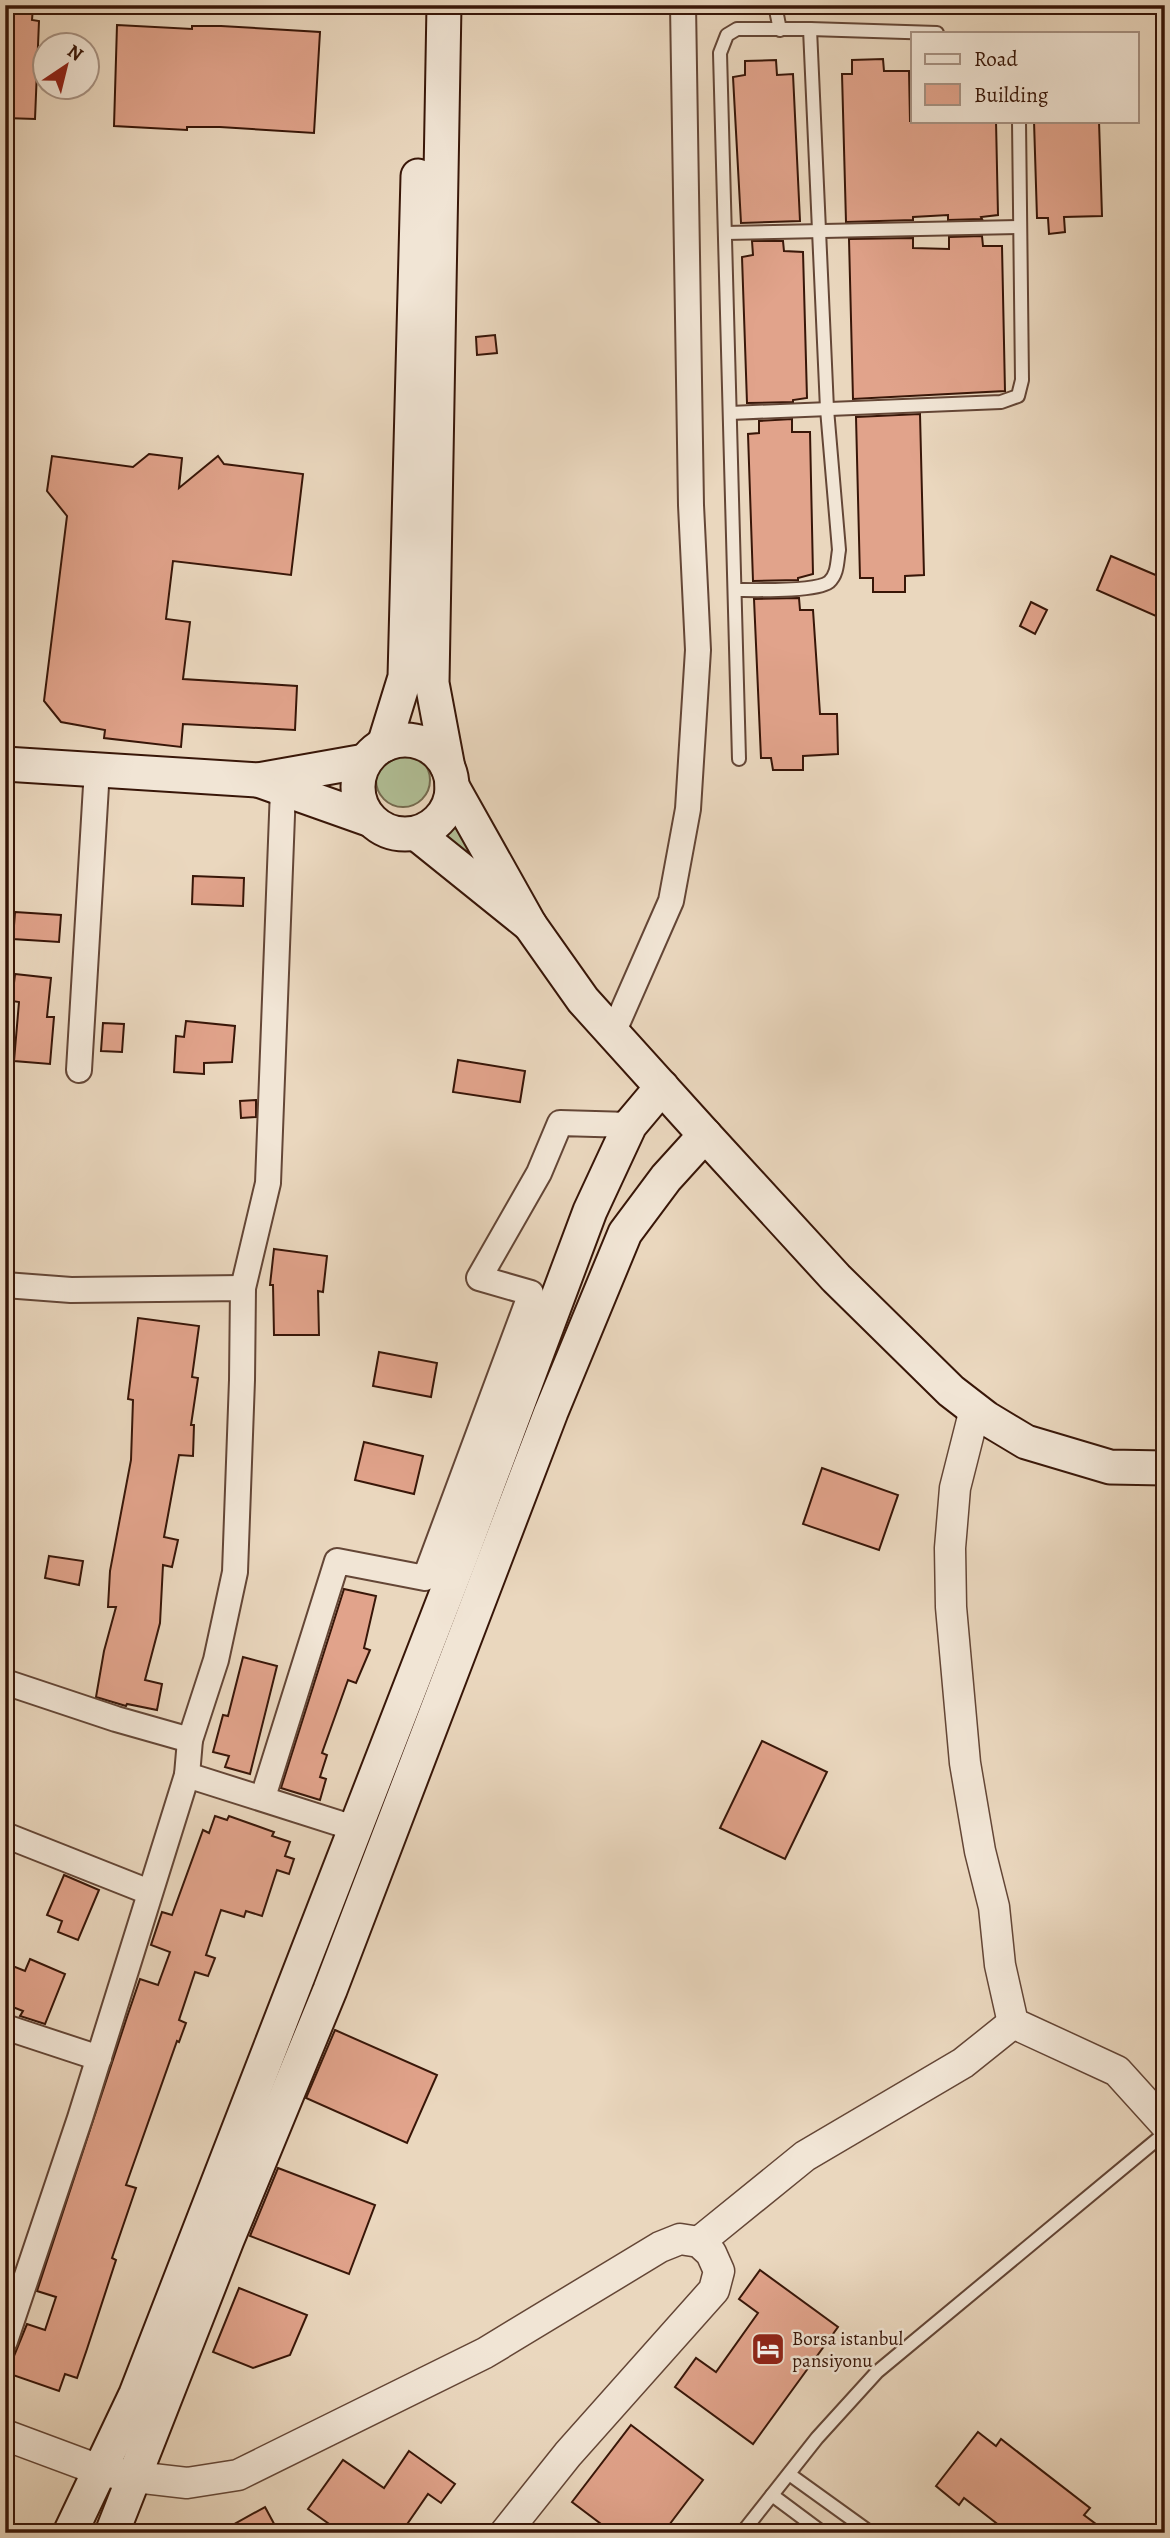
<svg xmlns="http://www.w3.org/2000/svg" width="1170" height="2538" viewBox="0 0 1170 2538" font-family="Alegreya,serif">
<rect width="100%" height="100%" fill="#ead7be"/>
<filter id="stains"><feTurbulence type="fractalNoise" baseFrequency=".00286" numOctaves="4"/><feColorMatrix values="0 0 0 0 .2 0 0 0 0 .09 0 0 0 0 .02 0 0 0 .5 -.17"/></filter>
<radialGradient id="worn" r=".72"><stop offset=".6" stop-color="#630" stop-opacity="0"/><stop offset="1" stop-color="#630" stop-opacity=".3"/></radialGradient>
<g fill="#b1bf96" stroke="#746a4f" stroke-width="2">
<circle cx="403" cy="780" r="27"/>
<path d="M455,816L490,871L440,832Z"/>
</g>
<g fill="#e1a38b" stroke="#381608" stroke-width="2">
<path d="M5,6L33,7L32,20L39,21L35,119L5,118Z"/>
<path d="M117,25L192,29V26H221L320,32L314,133L220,127H187V130L114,126Z"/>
<path d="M883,59L884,71H909L910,121H996L998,215L981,217L982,219L948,220V215L913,217V220L846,222L842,74H852V60Z"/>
<path d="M776,60L777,75L793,74L800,221L741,223L733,77L745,75V61Z"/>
<path d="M1034,121H1099L1102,216L1064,217L1065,232L1049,234L1048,218H1037Z"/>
<path d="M982,236L983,246H1002L1005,391L853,399L849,239L913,238V248L949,249V237Z"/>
<path d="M752,241H783L784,251L803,252L807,398L793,400V402L747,403L742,257L753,255Z"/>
<path d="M495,335L497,353L477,355L476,337Z"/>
<path d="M920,414L924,575L905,576V592H873V578H860L856,417Z"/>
<path d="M792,419V432H810L813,574L798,578V580L753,581L748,434L759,433V421Z"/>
<path d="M149,454L182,458L179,488L218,456L224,464L303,474L291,575L173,561L166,619L190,622L183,679L297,686L295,730L183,724L181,747L104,738L105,730L61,722L44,701L67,516L47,491L52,456L133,467Z"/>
<path d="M1111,556L1165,579V620L1097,590Z"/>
<path d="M799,598L800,610H813L820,714H837L838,754L803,756V770H773L771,758H761L754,599Z"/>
<path d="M1031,602L1047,610L1035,634L1020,626Z"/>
<path d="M193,876L244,878L243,906L192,904Z"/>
<path d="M15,912L61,915L59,942L13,939Z"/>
<path d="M15,974L51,978L47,1017H54L50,1064L14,1061L19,1002L12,1001Z"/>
<path d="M186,1021L235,1026L232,1062L204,1063V1074L174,1072L176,1036L184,1037Z"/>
<path d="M103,1023L124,1024L122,1052L101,1051Z"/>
<path d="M458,1060L525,1071L520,1102L453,1092Z"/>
<path d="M256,1100V1117L241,1118L240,1101Z"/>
<path d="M274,1249L327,1256L323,1292L318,1291L319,1335H274L273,1285H270Z"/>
<path d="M138,1318L199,1326L192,1377L198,1378L191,1425H194L193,1456L179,1455L164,1537L178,1540L172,1567L163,1565L160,1623L145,1680L162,1684L157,1710L127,1704L126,1706L96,1697L104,1651L116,1607H108L110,1571L131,1460L133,1400L128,1399Z"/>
<path d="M379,1352L437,1363L431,1397L373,1386Z"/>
<path d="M364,1442L423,1456L414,1494L355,1480Z"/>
<path d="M822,1468L898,1495L879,1550L803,1524Z"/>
<path d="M49,1556L83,1561L79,1585L45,1578Z"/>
<path d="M344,1589L376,1596L364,1648L370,1650L356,1683L348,1680L322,1753L327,1755L320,1777L326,1779L320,1800L281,1788Z"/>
<path d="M243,1657L277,1666L250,1774L225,1767L229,1756L213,1752L223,1715L228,1716Z"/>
<path d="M762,1741L827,1772L785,1859L720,1828Z"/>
<path d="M215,1816L227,1820L229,1816L274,1832L272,1836L290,1842L285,1856L294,1859L289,1874L277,1870L262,1916L246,1911L244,1917L221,1910L206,1955L215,1958L208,1976L195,1972L179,2020L186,2023L179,2042L177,2041L126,2185L136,2188L112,2258L116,2260L87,2349L77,2378L65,2374L59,2391L7,2373L27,2324L45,2330L56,2297L37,2291L127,2017L140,1979L158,1985L170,1952L151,1945L162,1912L172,1915L203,1830L209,1833Z"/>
<path d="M64,1875L99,1890L78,1940L58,1932L62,1921L47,1915Z"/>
<path d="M30,1959L65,1974L45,2024L20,2016L23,2011L5,2004V1963L25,1971Z"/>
<path d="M335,2030L437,2075L407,2143L306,2098Z"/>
<path d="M278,2168L375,2205L349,2274L250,2236Z"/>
<path d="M760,2270L838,2327L753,2444L675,2387L696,2358L716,2372L758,2313L739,2299Z"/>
<path d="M239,2288L307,2315L290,2355L253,2368L213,2352Z"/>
<path d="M631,2425L703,2480L663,2533H613L572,2502Z"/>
<path d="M978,2432L996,2446L1001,2439L1090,2508L1084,2515L1108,2533H1009L964,2498L959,2505L936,2486Z"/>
<path d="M409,2451L455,2484L441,2503L428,2494L401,2533H342L308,2509L343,2460L384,2488Z"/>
<path d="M265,2507L279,2533H218Z"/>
</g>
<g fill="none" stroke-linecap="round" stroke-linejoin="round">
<g stroke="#644636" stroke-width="16">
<g id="service">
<path d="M775,5L780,30"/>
<path d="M725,233L1019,227"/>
<path d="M730,413L1001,402L1018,396L1022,380L1019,121"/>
<path d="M735,590C754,590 816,592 829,582C838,574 837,561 839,550L827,409L810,29"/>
<path d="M739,759L720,53L727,35L737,29H810L937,33"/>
<path d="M789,2474L871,2533"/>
<path d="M772,2495L823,2533"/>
<path d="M742,2533L817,2438L877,2372L1165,2133"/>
</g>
</g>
<g stroke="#644636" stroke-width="28">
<g id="minor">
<path d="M613,1033L671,901L688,809L698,650L691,505L683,5"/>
<path d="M79,1070L97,769"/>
<path d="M5,1285L71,1290L243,1288L242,1380L235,1572L216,1660L190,1740L187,1775L80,2118L5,2341"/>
<path d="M243,1288L268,1183L283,789"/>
<path d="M5,1682L116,1719L190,1740"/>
<path d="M187,1775L357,1829"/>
<path d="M263,1797L337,1561L425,1578L531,1293L479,1278L539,1173L560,1123L630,1125"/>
<path d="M5,1835L149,1892"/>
<path d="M5,2027L99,2058"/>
</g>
</g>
<g stroke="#644636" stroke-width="33">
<g id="tertiary">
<path d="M975,1409L955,1488L950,1548L951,1607L965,1763L980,1851L994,1907L1000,1965L1013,2023L1117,2071L1165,2124"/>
<path d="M699,2242L805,2156L963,2063L1013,2023"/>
<path d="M5,2435L99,2470L135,2477L187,2483L238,2475L485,2353L660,2247L680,2239L699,2242L711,2253L719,2271L714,2290L568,2454L505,2533"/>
</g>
</g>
<g stroke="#381608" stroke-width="37">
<g id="secondary">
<path d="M444,5L432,683L448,768"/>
<circle cx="405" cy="787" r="47"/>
<path d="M384,745L405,677L418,176"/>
<path d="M365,761L258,780L371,820"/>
<path d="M5,764L258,780"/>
<path d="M417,834L530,925L452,786"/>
<path d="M530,925L583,1000L705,1135L836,1278L951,1391L986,1418L1026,1442L1110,1467L1165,1468"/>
<path d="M70,2533L136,2394L461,1556L590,1211L630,1125L662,1087"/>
<path d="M112,2533L227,2240L330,1990L551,1412L625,1233L666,1178L705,1135"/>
</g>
</g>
<use href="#service" stroke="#f1e5d5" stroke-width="12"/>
<use href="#minor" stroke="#f1e5d5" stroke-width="24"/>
<use href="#tertiary" stroke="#f1e5d5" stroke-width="30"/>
<use href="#secondary" stroke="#f1e5d5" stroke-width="33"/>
</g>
<defs>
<g id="hotel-square" transform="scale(1.75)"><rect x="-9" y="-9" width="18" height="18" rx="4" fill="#8f2418" stroke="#f1e5d5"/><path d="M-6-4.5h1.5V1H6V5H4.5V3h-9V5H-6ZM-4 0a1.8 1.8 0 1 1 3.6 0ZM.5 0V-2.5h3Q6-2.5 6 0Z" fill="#fff"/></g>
</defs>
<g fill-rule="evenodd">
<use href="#hotel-square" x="768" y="2349"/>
</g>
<g text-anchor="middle" stroke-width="5" stroke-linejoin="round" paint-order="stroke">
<g font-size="19" fill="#381608" stroke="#f1e5d5" text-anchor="start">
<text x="792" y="2345">Borsa istanbul<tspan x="792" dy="22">pansiyonu</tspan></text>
</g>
</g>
<rect width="1170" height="2538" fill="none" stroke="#ead7be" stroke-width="28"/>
<rect x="7" y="7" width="1156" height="2524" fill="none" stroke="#381608" stroke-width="3.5"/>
<rect x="14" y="14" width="1142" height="2510" fill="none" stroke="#381608" stroke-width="2"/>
<rect x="911" y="32" width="228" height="91" fill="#f1e5d5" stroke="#a79283" stroke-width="2"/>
<rect x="925" y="54" width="35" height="10" fill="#f1e5d5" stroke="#a79283" stroke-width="2"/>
<text x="974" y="66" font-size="21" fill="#381608">Road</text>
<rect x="925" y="84" width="35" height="21" fill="#e1a38b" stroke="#a79283" stroke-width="2"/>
<text x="974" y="102" font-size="21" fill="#381608">Building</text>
<g transform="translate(66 66) rotate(35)"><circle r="33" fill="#f1e5d5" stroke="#a79283" stroke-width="2"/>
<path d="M0-5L12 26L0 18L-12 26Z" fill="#8f2418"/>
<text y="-10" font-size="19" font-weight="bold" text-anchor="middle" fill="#381608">N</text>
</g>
<rect width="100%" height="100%" filter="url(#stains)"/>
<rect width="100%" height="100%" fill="url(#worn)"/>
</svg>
